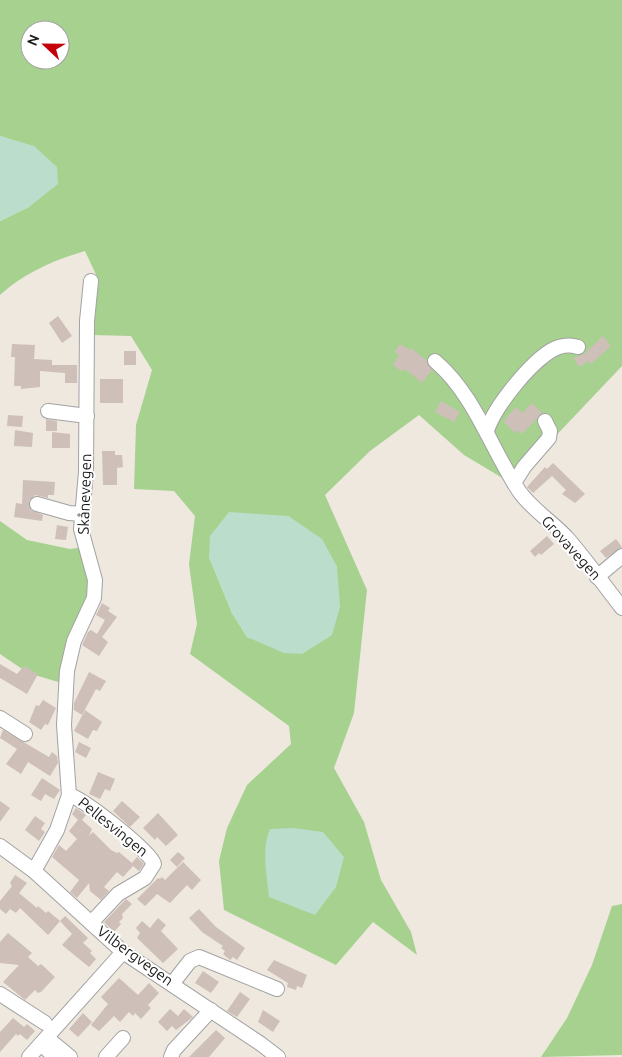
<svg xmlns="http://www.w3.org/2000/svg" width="622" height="1057" viewBox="0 0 622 1057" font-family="Ubuntu,sans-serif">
<rect width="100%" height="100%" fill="#eee8df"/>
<g fill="#a6d18f" fill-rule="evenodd">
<path d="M0,0H622V366L511,483L464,455L419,415L370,451L325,495L367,590L354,713L334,768L364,822L381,880L411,932L417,955L373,922L336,965L224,910L219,861L227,828L247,785L291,744L289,726L190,654L197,624L189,564L195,516L174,491L134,489L136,425L152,370L131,336L91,335L99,281L85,251C54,260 24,273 0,295V221L29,207L34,147L0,136ZM30,30H60V60H30ZM288,516L322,540L337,567L329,637L310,647L247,637L232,613L209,557Z"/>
<path d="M0,521L27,540L70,549L85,547L95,596L65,684L28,673L0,654Z"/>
<path d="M622,904V1055L541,1057L567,1018L592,965L612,906Z"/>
</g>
<g fill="#badecb">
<path d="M0,136L34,146L57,167L58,184L29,207L0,221Z"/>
<path d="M229,512L288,516L322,539L337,567L340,607L332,635L302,654L284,653L247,637L232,613L209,557L210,536Z"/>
<path d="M293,828L323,832L344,857L336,887L315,915L269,897C267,874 261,850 270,829Z"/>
</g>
<g fill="#cec0b8">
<path d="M58,316L72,336L62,343L49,323Z"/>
<path d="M603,336L611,346L591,364L588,361L580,367L573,358L584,354Z"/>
<path d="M12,344L35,345L34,359L52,360V365H77V383H65V373L40,371V387L21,389V386H14L15,357H11Z"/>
<path d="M400,344L410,350L411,348L426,360L432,370L422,383L405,369L401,371L393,365L399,355L394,352Z"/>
<rect x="124" y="351" width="12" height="14"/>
<rect x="100" y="379" width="23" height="24"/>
<path d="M441,401L460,412L454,422L435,412Z"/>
<path d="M532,403L542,413L522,434L518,430L515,433L504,422L506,418L516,407L522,413Z"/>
<path d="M8,415L23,416L22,427L7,426Z"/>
<path d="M46,419L57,421V431H46Z"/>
<path d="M15,430L33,433L32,447L14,446Z"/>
<path d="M52,432L70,434V448H52Z"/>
<path d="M102,451H115V455H122L123,467L117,468V485H103Z"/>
<path d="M553,463L585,494L575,503L562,494L566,490L552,476L533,493L527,487L545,467L547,469Z"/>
<path d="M23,480L55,482L54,495H48V498L35,495L29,501L31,510L43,515L42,521L14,517L16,503L22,504Z"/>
<path d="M57,525L68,527L66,540L55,539Z"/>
<path d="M547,536L554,544L541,555L539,553L535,557L530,551Z"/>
<path d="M616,539L622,547L606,558L600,551Z"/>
<path d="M102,603L110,608L108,611L117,617L102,637L108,642L99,656L82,645L88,632L91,630L97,634L105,620L96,615Z"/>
<path d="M0,664L17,674L24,666L38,674L27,694L0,678Z"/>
<path d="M89,672L106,681L100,691L96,689L82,715L74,710V703Z"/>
<path d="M43,700L56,708L48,725L45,724L41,730L29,722L36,705L39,706Z"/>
<path d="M85,710L102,722L97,731L93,730L88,739L74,731Z"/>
<path d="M3,730L49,757L52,752L57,756L58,763L50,776L28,762L21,774L6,764L17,749L0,738Z"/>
<path d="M79,742L91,748L86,758L75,752Z"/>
<path d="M98,772L115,779L110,791L105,789L100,799L89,794Z"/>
<path d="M42,778L60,790L54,799L45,794L41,801L31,795Z"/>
<path d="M0,801L10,808L0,822Z"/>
<path d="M122,801L140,817L130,827L113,811Z"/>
<path d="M76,808L86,815L82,820L92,829L89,836L93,832L111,850L117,853L119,852L132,863L137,857L144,864L139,871L133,866L123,877L117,872L104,887L109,891L101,900L90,891L89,883L77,898L70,892L79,880L52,857L59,845L66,851L77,839L69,831L78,820L72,814Z"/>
<path d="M158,813L178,835L166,846L157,837L155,840L143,828Z"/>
<path d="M35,816L45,823L41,829L45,832L39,841L25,830Z"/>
<path d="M178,852L185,858L177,867L170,860Z"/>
<path d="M183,862L201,880L192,890L187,885L170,903L157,894L145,906L137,899L158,878L160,879L162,877L165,880Z"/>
<path d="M15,875L27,883L19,893L37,908L38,906L46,913L48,911L60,921L48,935L20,908L16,913L10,909L6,914L0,909V901L12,886L10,883Z"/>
<path d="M126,899L132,904L122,914L123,918L119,922L121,924L114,932L104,922Z"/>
<path d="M199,909L216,927L245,948L237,960L233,957L230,960L223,954L225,951L221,948L223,946L202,932L189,918Z"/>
<path d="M65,916L88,938L83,943L92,951L90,953L96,959L89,967L62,945L72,934L60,921Z"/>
<path d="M158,918L166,925L161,931L178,949L163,963L137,938L140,933L136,928L142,921L150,928Z"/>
<path d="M8,933L32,953L28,957L38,966L41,964L55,977L41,992L38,993L35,990L25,1000L3,982L19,965L0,963V942Z"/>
<path d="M274,960L307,975L302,988L297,986L296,990L287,987L288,983L267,970Z"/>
<path d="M203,971L219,982L211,993L195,983Z"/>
<path d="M119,978L138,995L149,983L159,993L148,1005L151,1008L141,1019L135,1013L133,1016L129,1012L120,1022L114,1016L99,1031L91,1025L108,1004L101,997Z"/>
<path d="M240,992L250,999L237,1017L227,1011Z"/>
<path d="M170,1009L178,1016L184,1009L193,1017L176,1030L172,1026L167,1031L158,1022Z"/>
<path d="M263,1010L280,1021L273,1032L258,1022Z"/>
<path d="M83,1013L92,1022L78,1037L69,1029Z"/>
<path d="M13,1018L24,1027L27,1024L35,1031L27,1040L20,1034L18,1036L16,1034L0,1052V1032Z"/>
<path d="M216,1030L225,1038L209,1057H189Z"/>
</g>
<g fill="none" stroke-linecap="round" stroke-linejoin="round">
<g stroke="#a2a2a2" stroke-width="16">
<g id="minor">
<path d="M435,361C475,395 491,449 519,491C532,510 553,522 568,539C587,561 604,585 622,608"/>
<path d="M48,411L87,416"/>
<path d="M487,431C493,408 536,354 559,347C565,345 572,345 578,347"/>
<path d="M514,483L524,467L549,438L550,431L545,421"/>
<path d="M37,504L69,513L82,514"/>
<path d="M597,577L622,556"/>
<path d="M0,718L25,734"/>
<path d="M69,795C83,798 150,851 154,864L145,878L118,894L91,923"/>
<path d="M0,846L34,871L123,952L261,1044L278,1057"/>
<path d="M34,871L57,830L69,795L64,725L67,671L74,641L94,598L95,580L81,529L86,472L87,321L91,281"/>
<path d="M172,984L190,961L199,957L277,989"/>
<path d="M0,994L45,1023"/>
<path d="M47,1038L70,1057"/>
<path d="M41,1044L55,1057"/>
<path d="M29,1057L123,952"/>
<path d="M106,1057L123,1038"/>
<path d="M171,1057L174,1050L211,1010"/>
</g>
</g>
<use href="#minor" stroke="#fff" stroke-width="14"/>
</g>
<g text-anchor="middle" stroke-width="4" stroke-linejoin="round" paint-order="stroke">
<g font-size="15" fill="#1b1b1b" stroke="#fff">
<text transform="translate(85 494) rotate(-88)" y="5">Skånevegen</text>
<text transform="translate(571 548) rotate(48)" y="5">Grovavegen</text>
<text transform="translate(113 827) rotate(39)" y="5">Pellesvingen</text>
<text transform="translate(135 956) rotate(36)" y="5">Vilbergvegen</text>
</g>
</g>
<g transform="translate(45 45) rotate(292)"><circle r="24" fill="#ffffff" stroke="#a4a4a4"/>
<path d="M0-4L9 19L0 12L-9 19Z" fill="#c50009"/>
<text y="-8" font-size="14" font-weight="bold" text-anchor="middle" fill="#1b1b1b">N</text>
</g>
</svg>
